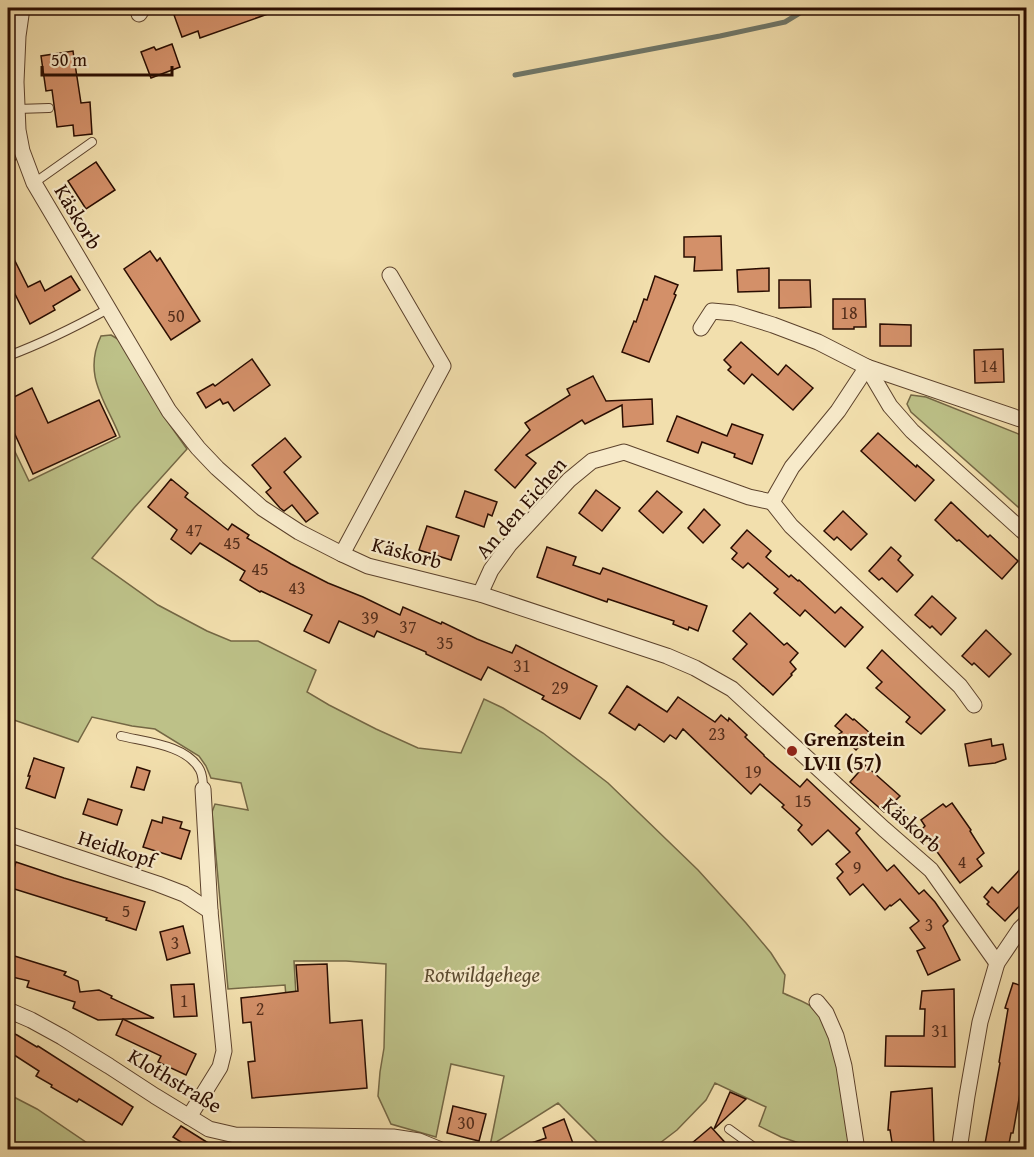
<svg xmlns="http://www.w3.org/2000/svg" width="1034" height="1157" viewBox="0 0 1034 1157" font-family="'Gentium Book Plus',serif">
<rect width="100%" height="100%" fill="#f2dfad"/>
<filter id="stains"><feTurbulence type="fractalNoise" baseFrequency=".00333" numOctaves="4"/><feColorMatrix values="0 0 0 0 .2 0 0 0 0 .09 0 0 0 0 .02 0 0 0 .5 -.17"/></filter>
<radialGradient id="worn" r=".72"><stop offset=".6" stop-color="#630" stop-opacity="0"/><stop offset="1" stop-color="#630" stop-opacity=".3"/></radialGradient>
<g fill="#bdc188" stroke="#746744" stroke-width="1.5">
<path d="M8,76H11L17,159L8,164Z"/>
<path d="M111,335L121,341L165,418L187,449L134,508L92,558L158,605L207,631L231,641H258L316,670L307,692L329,705L376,729L418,748L461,753L484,699L503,708L543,733L608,783L698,870L746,923L771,953L785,975L783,993C793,998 808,1002 816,1010C840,1035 845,1115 849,1149H817L781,1137L759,1126L766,1107L715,1083L706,1100L677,1130L652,1149H604L558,1103L490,1146L504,1076L451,1064L436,1137L391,1124L378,1096L380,1072L384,1048L386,964L346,961H294L298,1029L289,1030L285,985L228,989L212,812L215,804L248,810L241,783L211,778L206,766L199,756L155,729L132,726L92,717L78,742L8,718V437L29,481L120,437C106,401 82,376 101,336Z"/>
<path d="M911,395L926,397L1026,437V514L911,412L907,404Z"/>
<path d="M8,1094L37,1109L96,1149H8Z"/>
</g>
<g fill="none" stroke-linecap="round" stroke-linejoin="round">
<path stroke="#6e7668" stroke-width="5" d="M515,75L720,36L785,22L808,8"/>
</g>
<g fill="#d39069" stroke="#2a0d01" stroke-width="1.5">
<path d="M189,8H282V9L200,38L198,31L182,37L174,15Z"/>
<path d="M172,44L180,67L151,78L141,52L154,47L156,50Z"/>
<path d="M73,51L81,103L90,102L92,134L74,136L73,125L57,127L52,90L46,91L41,56Z"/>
<path d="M96,162L115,190L86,209L68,181Z"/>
<path d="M721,236L722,270L694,271L695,257H684V237Z"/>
<path d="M8,247L28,287L40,281L45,291L71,276L80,290L53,306L55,310L30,324L8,280Z"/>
<path d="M150,251L157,261L160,258L200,321L171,340L124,269Z"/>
<path d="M769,268V291L738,292L737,270Z"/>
<path d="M655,276L678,285L674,294L676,295L649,362L622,352L634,321L636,322L644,299L647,300Z"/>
<path d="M779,280H810L811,307L779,308Z"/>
<path d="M833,299H865L866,327H854V329H833Z"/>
<path d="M880,324L911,325V346H880Z"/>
<path d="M741,342L778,375L786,365L813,388L793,410L752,374L744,384L728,370L731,367L724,360Z"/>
<path d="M1003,349L1004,382L975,383L974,350Z"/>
<path d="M252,359L270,385L234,411L228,402L223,404L220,399L206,408L197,393L213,384L215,386Z"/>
<path d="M593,376L606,401L652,399L653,424L623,427L622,405L585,424L582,420L526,455L536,463L515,488L495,470L530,430L525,423L570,395L567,389Z"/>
<path d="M32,388L48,423L99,400L116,436L33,474L8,419V400Z"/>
<path d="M677,416L727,436L732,424L763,435L752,464L734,457L735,454L702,442L698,453L667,441Z"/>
<path d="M878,433L916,467L917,465L934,480L915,501L861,451Z"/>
<path d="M285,438L301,457L284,472L318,513L306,522L292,505L284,511L280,508L266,492L271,488L252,465Z"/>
<path d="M171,479L188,493L185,497L228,530L232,524L249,535L247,538L291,564L328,583L363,597L400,615L403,607L441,624L442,622L477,639L512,653L516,645L597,686L580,719L542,699L544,696L488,667L481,680L426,654V652L377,631L374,637L339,621L329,643L304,631L312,615L261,591L260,592L240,580L245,571L200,543L191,554L171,539L177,530L148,507Z"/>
<path d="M596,490L620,508L602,531L579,513Z"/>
<path d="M465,491L497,502L492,516L488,514L484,527L456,517Z"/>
<path d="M657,491L682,512L663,533L639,511Z"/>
<path d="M951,502L988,537L990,535L1018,561L1002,579L959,540L957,541L935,520Z"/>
<path d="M704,509L720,525L703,543L688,528Z"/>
<path d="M843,511L867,534L851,550L837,537L834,540L824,531Z"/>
<path d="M427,526L459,536L451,560L419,550Z"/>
<path d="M747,530L771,551L766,557L789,577L791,575L798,581L799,580L835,613L841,607L863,627L845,647L805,610L800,616L774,593L778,589L748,563L743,568L732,559L737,553L731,548Z"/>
<path d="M547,547L576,557L573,565L600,574L603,568L707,606L698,631L689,627L688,630L673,624L674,621L608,599L607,602L537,577Z"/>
<path d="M891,547L901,556L898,560L913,575L897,592L882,578L879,580L869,571Z"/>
<path d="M932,596L956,618L941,635L932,626L930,628L915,615Z"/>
<path d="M750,613L784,645L787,643L798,653L790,662L796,669L791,674L792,675L773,695L733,659L747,644L733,631Z"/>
<path d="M986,630L1011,654L989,677L974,663L972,665L962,656Z"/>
<path d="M882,650L945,710L921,734L906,722L910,717L876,688L882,682L867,668Z"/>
<path d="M627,686L667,712L678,697L715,722L721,715L728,721L729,718L747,735L745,737L764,755V756L800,787L807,779L860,829L856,833L887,871L894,865L919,894L924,890L935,902L948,921L943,926L960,960L928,975L917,951L925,948L910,928L919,921L900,899L891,906L890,905L885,910L863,884L850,895L837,878L843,872L836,864L850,852L828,830L812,845L798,830L802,825L782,807L784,805L760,784L751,794L683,729L676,739L670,735L664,742L639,724L635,730L609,713Z"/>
<path d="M846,714L853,720L854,719L871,734L856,750L839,734L842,732L835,726Z"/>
<path d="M991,739L992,746L1003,744L1006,759L995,763L969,766L965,744Z"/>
<path d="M34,758L64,768L55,798L26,788L30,776H28Z"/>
<path d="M865,765L900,796L884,812L850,782Z"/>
<path d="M137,767L150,771L144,790L131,787Z"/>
<path d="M88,799L122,810L117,825L83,814Z"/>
<path d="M952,803L971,830L970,831L984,853L977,859L982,866L960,883L921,830L925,826L921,820L943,804L946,807Z"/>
<path d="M163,817L182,822L180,828L190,831L181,859L143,847L152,820L162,823Z"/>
<path d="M16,862L64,878L145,902L136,930L106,920L107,918L8,887Z"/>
<path d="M1026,863V899L1005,921L987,904L989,902L984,897L992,887L998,893Z"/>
<path d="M183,926L190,953L167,960L160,932Z"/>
<path d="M8,954L66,972L64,975L78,981L80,992L99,990L112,996L111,998L154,1018L98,1020L73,1008L75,1002L27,987L29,981L8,976Z"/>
<path d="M327,964L330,1023L362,1020L367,1088L252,1098L248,1062L255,1061L251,1022L243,1023L241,998L298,991L296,965Z"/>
<path d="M1013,983L1026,987V1047L1021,1082H1022L1013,1133H1011L1008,1149H984L1000,1063L999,1062L1008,1009L1005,1008Z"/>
<path d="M194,984L197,1016L174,1017L171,985Z"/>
<path d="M954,989L955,1067L885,1066L886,1036H924L925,1009H920L922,991Z"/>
<path d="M123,1019L196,1054L186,1075L158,1062L161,1056L116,1035Z"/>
<path d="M8,1031L17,1035L37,1047L38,1046L133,1107L122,1125L79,1099L77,1102L51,1087L52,1085L36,1076L39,1071L8,1051Z"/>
<path d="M932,1088L934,1149H893L890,1130H888L891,1092Z"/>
<path d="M730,1092L746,1099L714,1129Z"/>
<path d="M453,1106L486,1114L479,1141L447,1133Z"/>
<path d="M564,1119L574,1146L566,1149H521L520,1147L546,1138L543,1128Z"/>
<path d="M181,1126L218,1149H192L173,1137Z"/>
<path d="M711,1127L731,1149H685Z"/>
</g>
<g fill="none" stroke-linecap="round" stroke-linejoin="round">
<g stroke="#5c422c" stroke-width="10">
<g id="service">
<path d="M17,109L49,108"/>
<path d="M34,183L92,142"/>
<path d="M8,356C43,343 75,327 108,309"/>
<path d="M121,736C146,742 187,745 200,770C203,776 203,783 203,789"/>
<path d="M729,1129L758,1150"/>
</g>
</g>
<g stroke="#5c422c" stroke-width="17">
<g id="minor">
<path d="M22,8L18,36L16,82L18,130L22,151L34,183L169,411L198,448L217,468L262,508L299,532L342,554L368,566L480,594L667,656L695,668L732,689L884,829L931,870L997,963"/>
<path d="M139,14L143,8"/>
<path d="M701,328L712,311L734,313L773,325L818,342L867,367L890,406L912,431L1026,534"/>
<path d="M772,502L791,526L960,686L974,705"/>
<path d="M342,554L443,366L390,275"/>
<path d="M480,594L491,570L509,545L569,480L592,461L624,452L749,497L772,502L792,467L838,411L867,367L1026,421"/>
<path d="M8,834L158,884L184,894L210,911"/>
<path d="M817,1002L826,1013L836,1036L844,1066L857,1150"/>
<path d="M8,1010L31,1020L62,1037L109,1066L155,1096L209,1129L235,1135L393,1137L419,1141L441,1150"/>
<path d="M189,1117L220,1067L224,1051L210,911L203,789"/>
<path d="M959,1150L967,1096L980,1022L997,963L1020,929L1026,923"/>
</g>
</g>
<use href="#service" stroke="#f7eaca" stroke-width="8"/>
<use href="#minor" stroke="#f7eaca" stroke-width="15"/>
</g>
<circle fill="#8f2418" stroke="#f7eaca" stroke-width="2" cx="792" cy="751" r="6"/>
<g text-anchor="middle" stroke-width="4.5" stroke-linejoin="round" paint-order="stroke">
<g font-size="18" fill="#542e1b">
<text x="849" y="319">18</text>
<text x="176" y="322">50</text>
<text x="989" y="372">14</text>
<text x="194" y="536">47</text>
<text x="232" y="549">45</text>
<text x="260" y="575">45</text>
<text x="297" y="594">43</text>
<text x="370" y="624">39</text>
<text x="408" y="633">37</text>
<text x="445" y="649">35</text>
<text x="522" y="672">31</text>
<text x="560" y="694">29</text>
<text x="717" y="740">23</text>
<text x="753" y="778">19</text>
<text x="803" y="807">15</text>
<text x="962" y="868">4</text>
<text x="857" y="874">9</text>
<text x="126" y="917">5</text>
<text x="929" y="931">3</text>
<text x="175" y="949">3</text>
<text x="184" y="1007">1</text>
<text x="260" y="1015">2</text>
<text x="940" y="1037">31</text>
<text x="466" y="1129">30</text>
</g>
<g font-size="21" fill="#2a0d01" stroke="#f7eaca">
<text transform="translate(78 217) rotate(59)" y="7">Käskorb</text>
<text transform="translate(521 508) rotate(-49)" y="7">An den Eichen</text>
<text transform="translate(407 553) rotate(15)" y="7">Käskorb</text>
<text transform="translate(912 825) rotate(42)" y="7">Käskorb</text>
<text transform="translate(117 849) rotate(18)" y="7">Heidkopf</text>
<text transform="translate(175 1081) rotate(31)" y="7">Klothstraße</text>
</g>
<g font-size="21" font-weight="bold" fill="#2a0d01" stroke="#f7eaca" text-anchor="start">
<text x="804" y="746">Grenzstein<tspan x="804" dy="24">LVII (57)</tspan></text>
</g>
<g font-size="21" font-style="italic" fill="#5d4c30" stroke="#f7eaca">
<text x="482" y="982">Rotwildgehege</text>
</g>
</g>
<rect width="1034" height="1157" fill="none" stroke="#f2dfad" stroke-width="30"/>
<rect x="9" y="9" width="1016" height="1139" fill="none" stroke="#2a0d01" stroke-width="3"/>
<rect x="15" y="15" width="1004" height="1127" fill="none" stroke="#2a0d01" stroke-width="1.5"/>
<path d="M42 66v9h130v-9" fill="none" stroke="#2a0d01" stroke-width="3"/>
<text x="51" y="66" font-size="18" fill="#2a0d01" stroke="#f7eaca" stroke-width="4.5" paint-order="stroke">50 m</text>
<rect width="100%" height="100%" filter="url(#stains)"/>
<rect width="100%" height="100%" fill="url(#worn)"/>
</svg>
